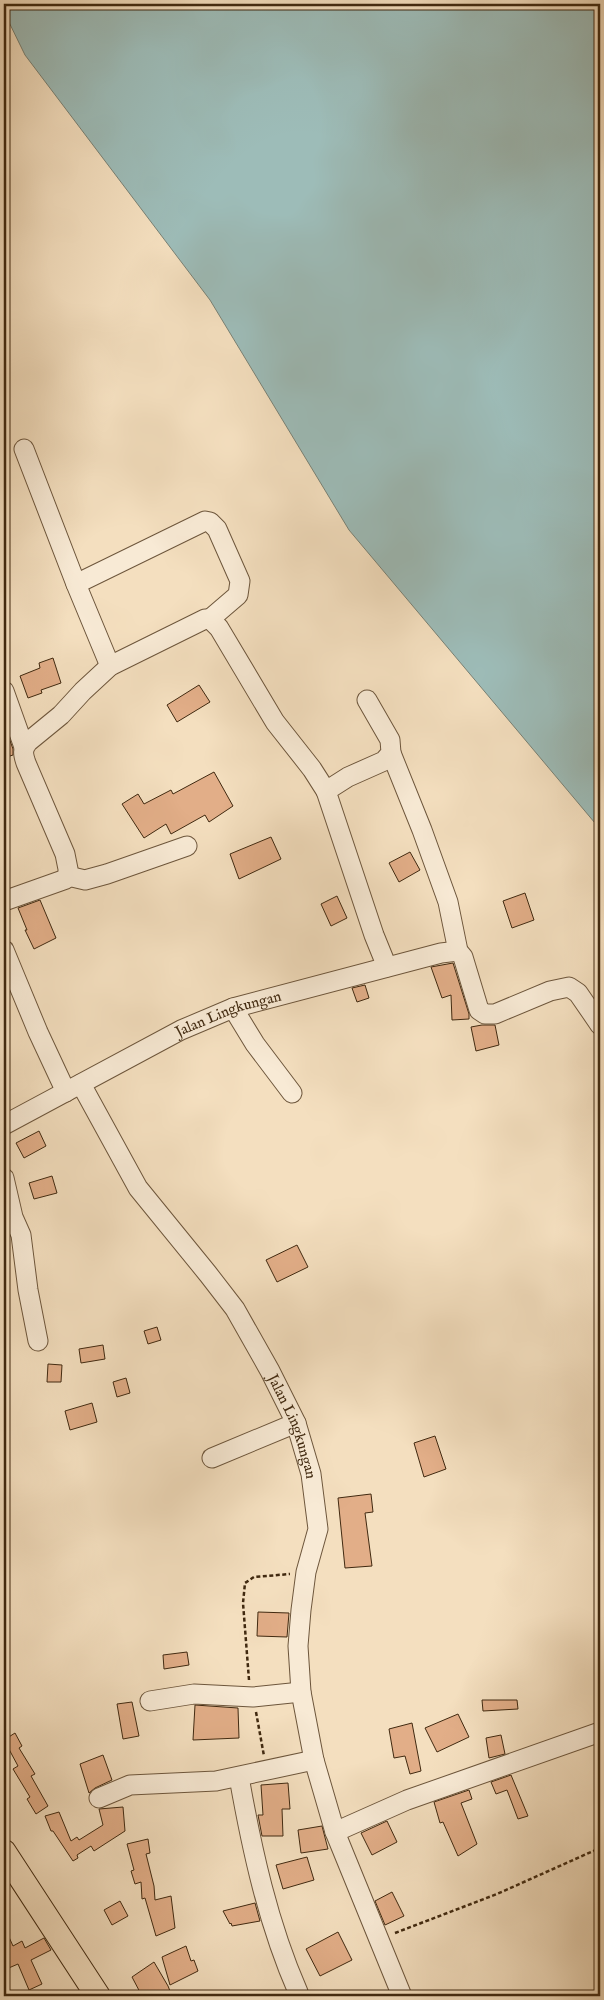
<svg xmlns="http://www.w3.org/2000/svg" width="604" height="2000" viewBox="0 0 604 2000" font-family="'IM FELL English',serif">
<rect width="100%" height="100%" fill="#f4dfbf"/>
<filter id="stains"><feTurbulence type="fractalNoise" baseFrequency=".004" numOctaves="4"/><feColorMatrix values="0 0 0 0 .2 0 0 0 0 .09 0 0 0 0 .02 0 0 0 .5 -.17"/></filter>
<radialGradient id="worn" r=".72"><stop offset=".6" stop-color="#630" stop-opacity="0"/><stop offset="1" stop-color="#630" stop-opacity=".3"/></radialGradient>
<path fill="#9dbcb8" stroke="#788175" d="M4,4H600V829L349,530L210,300L25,55L4,12Z"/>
<g fill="#e2ae88" stroke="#402910">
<path d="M53,658L61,683L41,690L42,693L28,698L20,676L40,668L39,663Z"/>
<path d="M199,685L210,702L177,722L167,705Z"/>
<path d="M4,724L13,749V755L4,758Z"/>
<path d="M214,772L233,806L209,822L205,815L171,834L166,824L144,838L122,804L138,794L144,804L171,790L173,794Z"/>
<path d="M271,837L281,859L239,879L230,854Z"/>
<path d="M410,852L420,870L399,882L389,863Z"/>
<path d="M525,893L534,920L512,928L503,901Z"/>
<path d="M337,896L347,918L331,926L321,904Z"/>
<path d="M40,900L56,938L34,949L25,930H27L18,908Z"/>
<path d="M453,963L469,1014V1019L452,1020L451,995L442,998L431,967Z"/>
<path d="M365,985L369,998L357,1002L352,988Z"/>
<path d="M482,1025H495L499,1045L476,1051L471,1027Z"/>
<path d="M39,1131L46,1146L24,1158L16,1143Z"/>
<path d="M52,1176L57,1193L34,1199L29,1183Z"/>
<path d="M297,1245L308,1267L277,1282L266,1260Z"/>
<path d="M157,1327L161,1340L148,1344L144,1331Z"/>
<path d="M103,1345L105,1359L81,1363L79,1349Z"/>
<path d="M48,1364L62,1365L61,1382H47Z"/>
<path d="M126,1378L130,1393L117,1397L113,1382Z"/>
<path d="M92,1403L97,1422L70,1430L65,1411Z"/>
<path d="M435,1436L446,1469L424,1477L414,1443Z"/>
<path d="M371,1494L373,1512L365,1513L372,1566L345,1568L338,1498Z"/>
<path d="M258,1612L289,1613L287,1637L257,1636Z"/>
<path d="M187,1652L189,1665L164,1669L163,1655Z"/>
<path d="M482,1700H517L518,1709L483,1711Z"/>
<path d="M132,1702L139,1736L123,1739L117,1704Z"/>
<path d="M195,1705L238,1708L239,1738L193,1740Z"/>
<path d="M458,1714L469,1737L437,1752L425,1728Z"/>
<path d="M412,1723L421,1771L410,1774L405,1756L394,1758L389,1729Z"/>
<path d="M15,1733L22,1746L19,1748L35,1774L31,1776L48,1806L36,1814L27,1799L30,1797L13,1769L18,1766L4,1740Z"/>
<path d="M501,1735L505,1754L489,1758L486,1738Z"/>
<path d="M103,1755L112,1780L95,1788L89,1793L80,1764Z"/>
<path d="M511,1775L528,1816L518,1819L507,1790L496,1794L491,1782Z"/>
<path d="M288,1783L290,1809H282L283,1836H262L258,1815H263L261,1785Z"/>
<path d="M469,1790L472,1799L461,1803L477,1844L458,1856L443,1822L440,1823L434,1802Z"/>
<path d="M123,1807L125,1831L94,1851L91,1846L77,1855L78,1858L73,1861L53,1831H51L45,1816L59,1812L71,1841L77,1837L79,1840L103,1825L99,1809Z"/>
<path d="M387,1821L397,1842L372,1855L361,1833Z"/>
<path d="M322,1826L328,1849L301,1853L298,1830Z"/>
<path d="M148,1839L150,1853L146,1854L154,1886L155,1900L171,1896L175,1928L156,1936L145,1898L142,1899L141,1882L135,1884L131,1871L134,1870L127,1844Z"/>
<path d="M307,1857L314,1880L283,1889L276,1865Z"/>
<path d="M392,1892L404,1916L385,1925L375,1901Z"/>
<path d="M120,1901L128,1916L112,1925L104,1910Z"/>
<path d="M255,1903L260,1921L232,1926L231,1923L230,1924L223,1911Z"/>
<path d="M4,1926L13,1946L22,1941L25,1948L44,1938L51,1950L31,1960L42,1984L29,1990L18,1964L4,1970Z"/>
<path d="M338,1932L352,1960L320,1976L306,1949Z"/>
<path d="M186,1946L191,1961L194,1960L198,1971L170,1985L162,1957Z"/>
<path d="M154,1962L168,1986L172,1996H142L132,1977Z"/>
</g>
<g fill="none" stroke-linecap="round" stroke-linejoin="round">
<g stroke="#6d563c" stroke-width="21">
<g id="minor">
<path d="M24,449L76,584L110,666"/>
<path d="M76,584L205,521L210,522L217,529L240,581L238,595L210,619"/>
<path d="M4,691L24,747"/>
<path d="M367,700L390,740L391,753L384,761L348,777L326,791L374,935L387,967"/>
<path d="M391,753L422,830L448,902L458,951L463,957L479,1010L485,1014H495L550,991L569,987L578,993L600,1025"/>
<path d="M68,876V869L65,854L26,763C23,754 22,750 28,742L61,715L83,691L110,666L205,619H210L219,628L275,722L312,769L326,791"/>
<path d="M4,901L66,879L68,876L85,880L107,874L187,846"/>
<path d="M4,950L38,1032L66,1092"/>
<path d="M233,1008L255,1044L292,1093"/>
<path id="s1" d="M81,1084L138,1188L208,1274L235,1309L270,1371L296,1423L311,1474L318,1529L306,1572L301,1610L298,1646L301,1692L314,1760L335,1832L402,1996"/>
<path id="s2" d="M4,1125L181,1030L233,1008L441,953L458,951"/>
<path d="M4,1178L13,1217L21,1235L28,1290L38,1341"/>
<path d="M212,1458L296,1423"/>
<path d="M150,1701L194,1694L253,1697L301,1692"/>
<path d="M239,1777C252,1850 268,1924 298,1992"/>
<path d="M99,1798L130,1785L216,1781L314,1760"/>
<path d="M335,1832L407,1800L600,1732"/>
</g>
</g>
<g stroke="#402910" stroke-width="26">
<path id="major" d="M4,1852L98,1996"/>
</g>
<g stroke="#402910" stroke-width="2.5" stroke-dasharray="4 2.5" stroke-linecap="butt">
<path d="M249,1680L243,1603L245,1583L254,1577L290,1574"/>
<path d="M256,1712L264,1756"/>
<path d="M395,1933L497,1894L600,1848"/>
</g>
<use href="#minor" stroke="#f8ead5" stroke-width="19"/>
<use href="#major" stroke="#f4dfbf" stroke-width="24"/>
</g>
<g text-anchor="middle" stroke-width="4" stroke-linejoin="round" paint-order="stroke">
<g font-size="15" fill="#402910" stroke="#f8ead5">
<text dy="5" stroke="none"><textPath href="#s2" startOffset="251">Jalan Lingkungan</textPath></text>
<text dy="5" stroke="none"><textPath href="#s1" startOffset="405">Jalan Lingkungan</textPath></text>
</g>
</g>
<rect width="604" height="2000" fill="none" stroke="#f4dfbf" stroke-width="20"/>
<rect x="5" y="5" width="594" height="1990" fill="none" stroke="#402910" stroke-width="2.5"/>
<rect x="10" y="10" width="584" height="1980" fill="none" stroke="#402910"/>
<rect width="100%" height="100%" filter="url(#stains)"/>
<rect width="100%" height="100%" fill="url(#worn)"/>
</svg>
